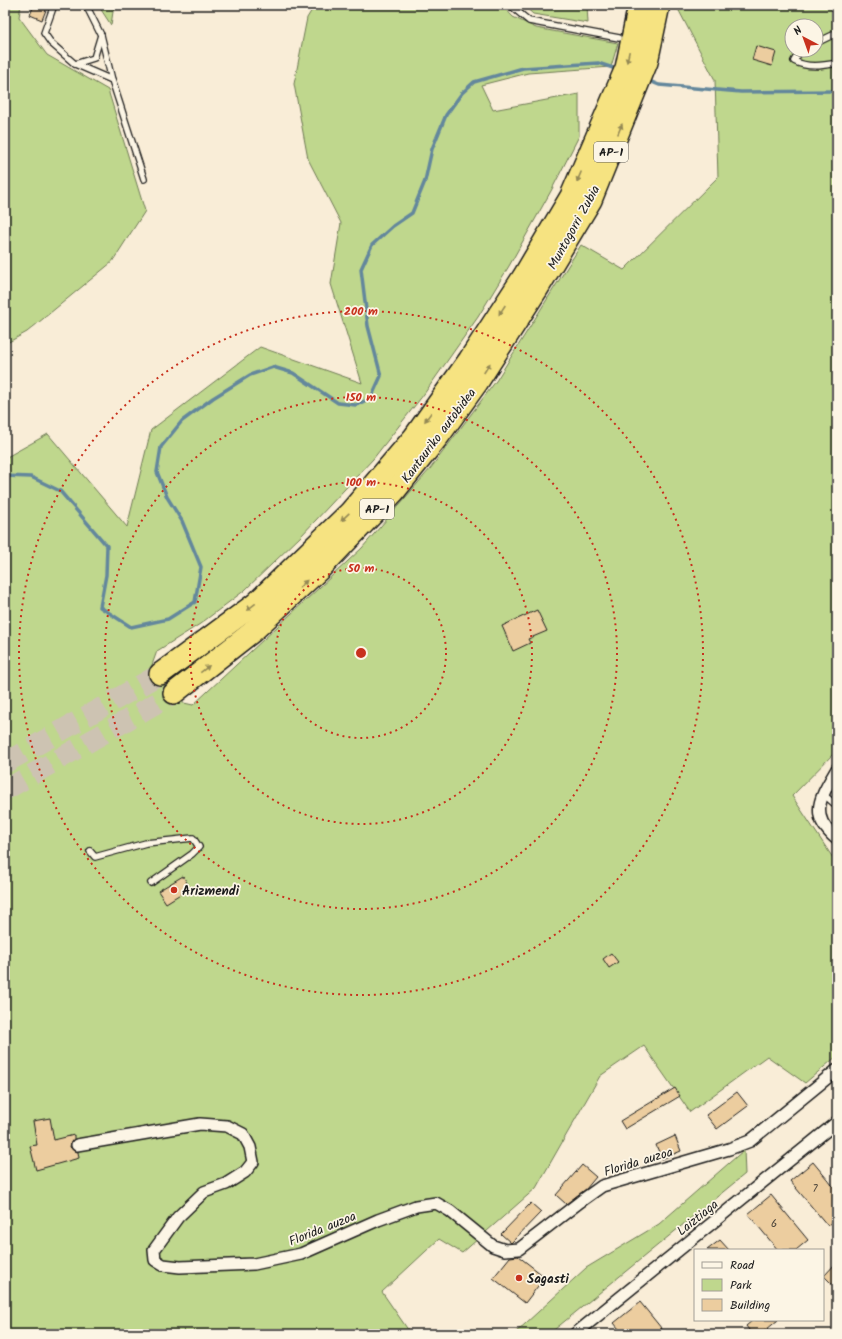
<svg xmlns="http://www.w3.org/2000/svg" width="842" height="1339" viewBox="0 0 842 1339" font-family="Kalam,sans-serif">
<rect width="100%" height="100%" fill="#f9edd7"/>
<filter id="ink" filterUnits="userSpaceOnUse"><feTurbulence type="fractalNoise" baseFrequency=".025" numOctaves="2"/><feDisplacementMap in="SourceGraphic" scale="8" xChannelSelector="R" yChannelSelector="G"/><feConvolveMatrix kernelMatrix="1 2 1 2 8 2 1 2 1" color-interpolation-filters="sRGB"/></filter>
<g filter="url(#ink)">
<g fill="#bfd78d" stroke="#6e7a54" fill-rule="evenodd">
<path d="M5,5H21L19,17L47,55L108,90L145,211L112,262L27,332L5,344Z"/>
<path d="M98,5H114L111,25Z"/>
<path d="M315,5H502L513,17L536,28L618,43L611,67L528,73L481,85L493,110L579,94V136L551,191L509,266L478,317L424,394L373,459L301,536L245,590L200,624L157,651L152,665L175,701L193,705L362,548L430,469L496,381L581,245L624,270L718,177L715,80L676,5H837V750L792,796L837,864V1056L805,1083L767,1056L690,1112L644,1046L600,1076L536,1188L462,1253L439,1239L382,1292L411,1334H5V458L48,434L127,527L151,430L260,347L362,383L331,284L341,223L308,159L294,84L307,18ZM792,26H816V50H792Z"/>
<path d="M523,5H587L588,23L533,14Z"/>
<path d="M744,1150L745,1174L549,1334H514L586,1268L659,1224Z"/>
</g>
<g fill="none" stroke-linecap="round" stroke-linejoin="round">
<g stroke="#63879c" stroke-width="3.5">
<path d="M647,80L659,85L741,92L837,91"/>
<path d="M5,476L31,477L60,491L107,546L106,575L100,607L131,627L168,619L195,602L201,567L182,521L167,497L157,472L161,447L182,421L213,398L250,375L273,367L293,373L338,403L356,405L371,398L381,376L368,326L361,269L372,245L393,226L412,213L425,181L432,149L446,115L462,93L474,82L523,68L598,63L619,70"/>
</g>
</g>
<g fill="#eccd9f" stroke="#1c1c1c">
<path d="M34,5H48L42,20L30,15Z"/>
<path d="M756,46L776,52L772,66L752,60Z"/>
<path d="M537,610L547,631L528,639L530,643L513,651L502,626Z"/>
<path d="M183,876L190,888L166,903L158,891Z"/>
<path d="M611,953L618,962L609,968L603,959Z"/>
<path d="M675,1088L680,1096L625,1129L620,1121Z"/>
<path d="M737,1092L748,1106L717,1129L706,1115Z"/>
<path d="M50,1118L54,1140L74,1135V1139L71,1142L70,1147L74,1151L78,1152L79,1158L36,1170L30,1146L37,1145L33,1121Z"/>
<path d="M675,1136L681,1151L662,1159L656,1145Z"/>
<path d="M813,1162L837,1191V1218L828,1226L790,1181Z"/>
<path d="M582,1165L596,1177L586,1189L566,1204L556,1195Z"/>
<path d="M771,1195L808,1240L796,1250H778L748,1214Z"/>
<path d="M531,1203L541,1212L511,1243L501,1234Z"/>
<path d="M720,1240L729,1250H707Z"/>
<path d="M518,1256L545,1277L525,1303L493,1278L510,1257Z"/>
<path d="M837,1262V1289L824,1276Z"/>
<path d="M640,1302L666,1334H623L614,1323Z"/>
<path d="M753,1320H778L761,1334H752L746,1326Z"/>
</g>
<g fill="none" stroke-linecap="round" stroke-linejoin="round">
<g stroke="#cdc3b2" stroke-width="21" stroke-dasharray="21 10" stroke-linecap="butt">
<path d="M5,763L160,674"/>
<path d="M5,790L174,693"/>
</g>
<g stroke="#1c1c1c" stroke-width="8">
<g id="service">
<path d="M54,5L44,33L51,43L75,64L112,80"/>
<path d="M86,5L101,35L112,80L144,179"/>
<path d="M510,5L529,21L619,38"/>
<path d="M816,43L837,33"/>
<path d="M801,50L794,61C807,68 822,66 837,63"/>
<path d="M75,64L94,58L101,35"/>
<path d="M823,794L837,806"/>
<path d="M90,851L95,857L146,843L193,838L199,847L192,854L151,883"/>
</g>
</g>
<g stroke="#1c1c1c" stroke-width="14">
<g id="minor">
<path d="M837,769C827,787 810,808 826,828C829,832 832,836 837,839"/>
<path d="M77,1145L200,1124L227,1126L243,1134L250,1147L253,1162L245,1172L226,1184L204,1192L178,1217L154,1250L155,1260L163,1265L180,1267L254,1264L301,1254L378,1220L416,1206L436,1203L450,1211L493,1246L505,1250L519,1249L581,1201L602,1186L729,1149L750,1141L837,1070"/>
<path d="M575,1334L837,1122"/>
</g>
</g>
<g stroke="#1c1c1c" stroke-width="24">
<g id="motorway">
<path d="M160,674L255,604L350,512L414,437L469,360L523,277L571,196L626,68L639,5"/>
<path d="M174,693L252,632L320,569L394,492L438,437L477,383L538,288L591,200L647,62L659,5"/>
</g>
</g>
<use href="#service" stroke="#fcf5e5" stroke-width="5.5"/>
<use href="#minor" stroke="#fcf5e5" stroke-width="11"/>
<use href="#motorway" stroke="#f6e381" stroke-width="21"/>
</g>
<defs><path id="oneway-solid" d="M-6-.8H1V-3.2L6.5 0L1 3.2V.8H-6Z"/></defs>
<g fill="#948954">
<use href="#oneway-solid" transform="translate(628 57) rotate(102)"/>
<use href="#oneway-solid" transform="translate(620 129) rotate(-68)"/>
<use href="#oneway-solid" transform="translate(579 177) rotate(113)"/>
<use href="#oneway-solid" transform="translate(502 310) rotate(123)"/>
<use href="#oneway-solid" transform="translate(487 368) rotate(-57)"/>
<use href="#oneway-solid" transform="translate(428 417) rotate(126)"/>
<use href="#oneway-solid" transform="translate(345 517) rotate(136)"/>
<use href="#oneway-solid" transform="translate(303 584) rotate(-43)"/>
<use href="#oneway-solid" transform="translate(251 607) rotate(142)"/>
<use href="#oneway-solid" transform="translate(205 669) rotate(-38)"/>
</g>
</g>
<g fill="none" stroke="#c8321e" stroke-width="2" stroke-dasharray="2 4">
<circle cx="361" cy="653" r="85"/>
<circle cx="361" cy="653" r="171"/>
<circle cx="361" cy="653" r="256"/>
<circle cx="361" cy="653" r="342"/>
</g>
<g fill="#c8321e" stroke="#fcf5e5" stroke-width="1.5">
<circle cx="174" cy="890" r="4"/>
<circle cx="519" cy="1278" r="4"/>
</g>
<g text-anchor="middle" stroke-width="3.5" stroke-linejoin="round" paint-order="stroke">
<g font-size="11" fill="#50483d">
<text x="815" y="1192">7</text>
<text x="774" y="1227">6</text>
</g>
<g fill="#fcf5e5" stroke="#5f5d58" stroke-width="1">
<rect x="594" y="142" width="34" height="20" rx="3"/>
<rect x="360" y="499" width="34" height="20" rx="3"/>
</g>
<g font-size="12" font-weight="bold" fill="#1c1c1c">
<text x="611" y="156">AP-1</text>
<text x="377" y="513">AP-1</text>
</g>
<g font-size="13" fill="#1c1c1c" stroke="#fcf5e5">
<text transform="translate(573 227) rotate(-61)" y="5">Muntogorri Zubia</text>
<text transform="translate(438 435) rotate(-53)" y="5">Kantauriko autobidea</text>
<text transform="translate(638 1161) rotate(-17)" y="5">Florida auzoa</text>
<text transform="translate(697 1217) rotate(-39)" y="5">Laiztiaga</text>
<text transform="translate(322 1228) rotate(-22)" y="5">Florida auzoa</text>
</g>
<g font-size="13" font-weight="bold" fill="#1c1c1c" stroke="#fcf5e5" text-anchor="start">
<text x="182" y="895">Arizmendi</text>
<text x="527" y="1283">Sagasti</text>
</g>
</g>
<circle cx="361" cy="653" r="6" fill="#c8321e" stroke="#fcf5e5" stroke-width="2"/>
<g font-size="12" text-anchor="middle" font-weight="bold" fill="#c8321e" stroke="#fcf5e5" stroke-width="3.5" stroke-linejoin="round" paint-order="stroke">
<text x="361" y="315">200 m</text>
<text x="361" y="401">150 m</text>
<text x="361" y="486">100 m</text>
<text x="361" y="572">50 m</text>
</g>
<rect width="842" height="1339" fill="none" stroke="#fcf5e5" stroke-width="20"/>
<rect x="10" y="10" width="822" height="1319" fill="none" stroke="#1c1c1c" stroke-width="1.5" filter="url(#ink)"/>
<rect x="694" y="1249" width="130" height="72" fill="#fcf5e5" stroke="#a29e95"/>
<rect x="702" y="1262" width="20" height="6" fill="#fcf5e5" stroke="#a29e95"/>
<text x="730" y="1269" font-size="12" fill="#1c1c1c">Road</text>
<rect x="702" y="1279" width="20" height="12" fill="#bfd78d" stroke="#a29e95"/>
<text x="730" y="1289" font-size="12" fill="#1c1c1c">Park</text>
<rect x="702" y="1299" width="20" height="12" fill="#eccd9f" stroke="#a29e95"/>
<text x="730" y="1309" font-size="12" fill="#1c1c1c">Building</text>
<g transform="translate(804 38) rotate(319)"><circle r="19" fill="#fcf5e5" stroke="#a29e95"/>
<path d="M0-3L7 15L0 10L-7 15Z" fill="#c8321e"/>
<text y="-6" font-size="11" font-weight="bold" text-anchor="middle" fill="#1c1c1c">N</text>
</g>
</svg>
